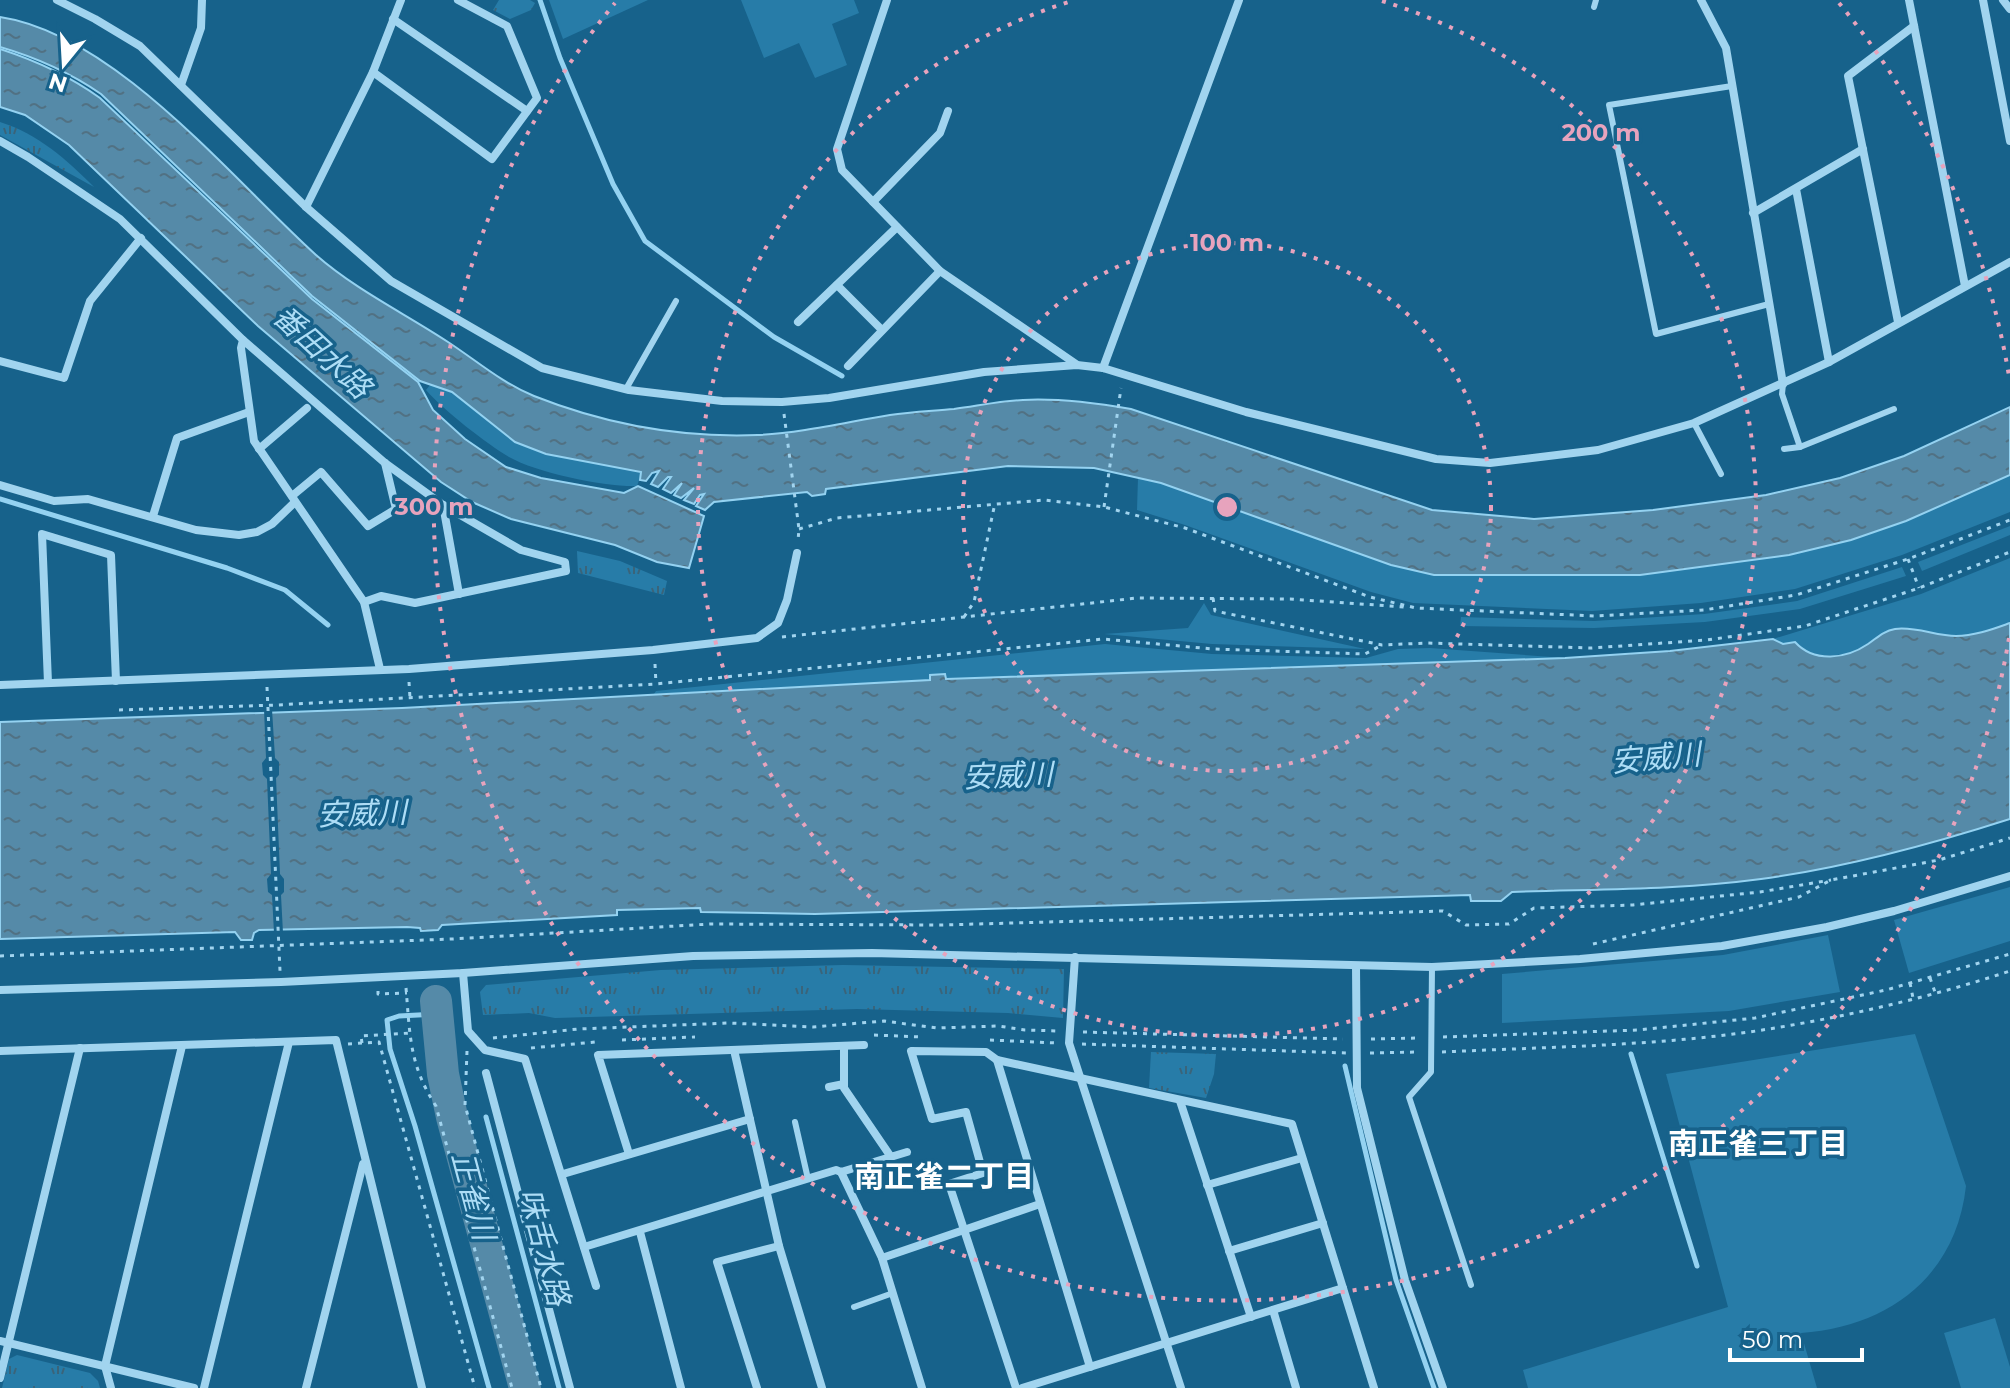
<svg xmlns="http://www.w3.org/2000/svg" width="2010" height="1388" viewBox="0 0 2010 1388" font-family="Montserrat,'Noto Sans JP',sans-serif">
<defs>
<pattern id="park-tufts" width="24" height="20" patternUnits="userSpaceOnUse" patternTransform="scale(2)"><rect width="24" height="20" fill="#277ca8"/><path d="M3 7l-1-3M5 7V3M7 7l1-3M15 17l-1-3M17 17v-4M19 17l1-3" fill="none" stroke="#3a647a"/></pattern>
<pattern id="water-ripples" width="26" height="14" patternUnits="userSpaceOnUse" patternTransform="scale(2)"><rect width="26" height="14" fill="#558aa8"/><path d="M2 4q2-2 4 0t4 0M15 11q2-2 4 0t4 0" fill="none" stroke="#517183"/></pattern>
</defs>
<rect width="100%" height="100%" fill="#17628b"/>
<g fill="#277ca8">
<path d="M549,0H648L563,39Z"/>
<path d="M741,0H854L859,13L832,24L847,65L815,78L799,43L764,58Z"/>
<path d="M430,385L452,392L515,442L546,454L642,472L637,486C605,487 537,473 509,457C487,444 443,410 426,390Z"/>
<path d="M2010,475V512L1902,555L1795,589L1701,603L1592,611L1413,603L1371,592L1185,525L1137,510L1138,477L1161,483L1391,565L1434,575H1640L1789,555L1851,540L1906,521Z"/>
<path d="M2010,526V535L1922,571L1918,562Z"/>
<path d="M2010,558V623C1992,629 1975,636 1956,636C1936,636 1914,626 1894,629C1882,631 1877,638 1867,644C1836,665 1805,653 1773,639L1921,594Z"/>
<path d="M1902,567L1906,576L1800,609L1705,622L1594,628L1460,626L1461,617L1594,621L1704,614L1797,601Z"/>
<path d="M1204,603L1211,615L1365,649L1212,644L1104,634L1188,628Z"/>
<path d="M1105,644L1212,654L1366,658L1398,649L1430,648L1565,658L945,679L944,674L931,675L930,680L654,694L656,691Z"/>
<path d="M2010,887V941L1909,973L1894,920Z"/>
<path d="M1828,935L1840,992L1729,1011L1502,1023V974L1723,955Z"/>
<path d="M1915,1034L1966,1186C1956,1276 1889,1327 1801,1333L1817,1388H1528L1523,1370L1728,1307L1666,1074Z"/>
<path d="M1995,1318L2010,1367V1388H1961L1944,1333Z"/>
</g>
<g fill="url(#park-tufts)">
<path d="M499,0H530L535,3L531,10L510,19L493,10Z"/>
<path d="M0,122C38,134 66,159 94,187L0,135Z"/>
<path d="M577,551L620,561L667,581L664,595L578,573Z"/>
<path d="M843,965L1064,969L1063,1018L1008,1013L857,1009L555,1018L529,1013L483,1015L480,992L486,985L661,970Z"/>
<path d="M1151,1052L1216,1054L1214,1074L1206,1098L1149,1088Z"/>
<path d="M17,1355L90,1373L98,1381L100,1388H2L9,1359Z"/>
</g>
<g fill="url(#water-ripples)" stroke="#94d2f1" stroke-width="2">
<path d="M0,17C115,34 232,179 316,255C356,290 404,313 448,342C477,361 502,383 534,396C607,425 680,438 758,435C802,433 847,422 890,415C911,412 933,411 954,409C977,406 1000,401 1023,400C1059,398 1096,403 1131,409L1432,510L1534,519L1653,510L1766,495L1840,478L1904,456L2010,407V475L1906,521L1851,540L1789,555L1640,575H1434L1391,565L1161,483L1094,468L1008,466L826,489L825,494L812,496L807,492L714,502L705,510L696,506L704,494L700,495L694,504L684,500L694,488L681,498L674,495L682,483L671,493L663,489L671,477H668L658,487L651,484L659,471L652,473L646,481L640,480L641,472L546,454L515,442L452,392L420,381L312,296L101,94C69,72 38,58 0,47Z"/>
<path d="M0,49C37,61 68,75 100,98L312,299L418,382L433,410L465,439L506,467L541,478L624,493L638,486L704,516L689,568L657,562L615,545L511,519L472,502L441,482L258,326L69,145L25,115L0,107Z"/>
<path d="M2010,623V819C1929,845 1845,868 1761,879C1679,890 1595,889 1512,892L1501,901H1471L1470,895L815,914L701,912L700,908L617,910V915L442,925L438,930L421,931L420,928L407,927L259,930L254,933L252,940H241L235,932L0,939V722L402,708L930,680V675L945,674L946,679L1565,658L1670,651L1773,639L1783,644L1795,642C1814,663 1846,659 1868,644C1877,638 1883,631 1895,629C1915,626 1936,636 1956,636C1975,636 1993,629 2010,623Z"/>
</g>
<path fill="#17628b" d="M264,709H272L275,758L279,762V775L276,778L280,874L284,879V892L281,895L283,933H274L272,895L268,892L267,879L271,874L267,779L263,775L262,763L266,758Z"/>
<g fill="none" stroke-linecap="round" stroke-linejoin="round">
<g stroke="#94d2f1" stroke-width="5">
<path d="M540,0L560,58L613,184L645,241L774,337L842,376"/>
<path d="M0,499L227,568L285,590L328,625"/>
<path d="M437,1014L399,1016L387,1020L390,1049L415,1126L489,1388"/>
<path d="M1631,1054L1697,1266"/>
<path d="M1345,1066L1396,1280L1434,1388"/>
<path d="M486,1117L559,1388"/>
</g>
<path stroke="#558aa8" stroke-width="32" d="M436,1001L443,1074L452,1117L525,1388"/>
<g stroke="#a1d4ef" stroke-width="3" stroke-dasharray="4 6" stroke-linecap="butt">
<path d="M784,414L799,529L798,541"/>
<path d="M1104,507L1121,388"/>
<path d="M799,529L837,518L1044,500L1104,507L1185,528L1370,597L1416,608L1595,616L1704,610L1796,595L1908,559L2010,520"/>
<path d="M1908,559L1919,588"/>
<path d="M1213,598L1215,611L1382,645L1427,643L1592,648L1707,640L1805,626L1919,588L2010,552"/>
<path d="M964,617L974,602L995,503"/>
<path d="M782,637L1137,598L1290,599L1404,607"/>
<path d="M655,664L656,684"/>
<path d="M409,682L410,698"/>
<path d="M267,687L280,971"/>
<path d="M119,710L277,705L656,684L1103,639L1213,649L1365,654L1382,645"/>
<path d="M1593,944L1799,897L1831,880L1939,860L2010,838"/>
<path d="M0,956L452,939L710,924L941,925L1443,911L1466,925L1509,924L1534,908L1633,905L1760,892L1831,880"/>
<path d="M1930,978L1935,992"/>
<path d="M1910,983L1913,998"/>
<path d="M406,988C410,1034 409,1065 436,1106L512,1388"/>
<path d="M378,991V994L407,993"/>
<path d="M1083,1032L1343,1039"/>
<path d="M874,1035L923,1037"/>
<path d="M1443,1037L1638,1030L1755,1018L1886,990L2010,954"/>
<path d="M493,1038L578,1029L729,1023L813,1027L884,1021L937,1028L998,1026L1025,1030L1059,1031"/>
<path d="M1371,1039L1419,1038"/>
<path d="M622,1040L695,1037"/>
<path d="M990,1040L1058,1043"/>
<path d="M362,1043L361,1036L410,1033"/>
<path d="M348,1044L379,1042L475,1388"/>
<path d="M1082,1044L1346,1053"/>
<path d="M531,1048L595,1042"/>
<path d="M467,1051L465,1105L541,1388"/>
<path d="M1442,1052C1547,1047 1652,1046 1756,1031C1841,1018 1928,998 2010,971"/>
<path d="M1370,1053L1418,1052"/>
</g>
<g stroke="#a1d4ef" stroke-width="6">
<path d="M1594,7L1596,0"/>
<path d="M1732,86L1609,105L1656,334L1769,304"/>
<path d="M1783,384L1782,394L1800,447"/>
<path d="M626,389L676,301"/>
<path d="M1694,423L1721,474"/>
<path d="M1784,449L1800,447L1894,409"/>
<path d="M1432,967L1431,1072L1409,1097L1471,1285"/>
<path d="M795,1122L808,1179"/>
<path d="M854,1307L893,1293"/>
</g>
<g stroke="#a1d4ef" stroke-width="8">
<path d="M57,0L95,19L140,46L306,207L391,281L542,368L629,390L722,401L782,402L829,398L984,372L1077,365L1103,368L1246,412L1436,459L1490,463L1598,450L1694,423L1829,362L2010,262"/>
<path d="M887,0L837,149L842,170L940,271L1076,364"/>
<path d="M1701,0L1726,48L1783,384"/>
<path d="M1909,0L1965,286"/>
<path d="M1983,0L2010,141"/>
<path d="M2003,0L2010,9"/>
<path d="M393,19L527,111"/>
<path d="M373,72L492,159L537,98L507,26L458,0"/>
<path d="M181,85L201,28L202,0"/>
<path d="M0,141L28,157L120,219L243,340L241,348L254,441L364,602L380,669"/>
<path d="M1796,189L1829,362"/>
<path d="M873,202L940,133L948,111"/>
<path d="M306,207L373,72L401,0"/>
<path d="M1753,213L1863,149"/>
<path d="M837,285L882,330"/>
<path d="M798,322L897,227"/>
<path d="M1898,322L1848,76L1914,26"/>
<path d="M243,340L385,463L443,505L521,550L565,562L566,571L415,603L381,596L364,602"/>
<path d="M0,361L64,378L90,301L141,238"/>
<path d="M848,366L940,271"/>
<path d="M1103,368L1239,0"/>
<path d="M259,449L307,408"/>
<path d="M0,485L54,501L88,499L196,530L239,535L257,532L272,524L295,502"/>
<path d="M292,496L321,472L368,526L396,509L385,463"/>
<path d="M443,505L459,594"/>
<path d="M153,516L177,438L249,412"/>
<path d="M48,683L42,534L111,555L116,681"/>
<path d="M0,685L409,669L653,650L757,638L778,623L787,600L797,553"/>
<path d="M1075,957L1069,1043L1181,1388"/>
<path d="M1356,966L1357,1088L1405,1280L1443,1388"/>
<path d="M463,973L468,1031L485,1050L525,1059L596,1286"/>
<path d="M0,990L281,982L463,973L693,956L872,953L1432,967L1580,959L1722,946L1827,927L1894,911L2010,876"/>
<path d="M844,1046V1088L891,1157"/>
<path d="M734,1050L779,1246L822,1388"/>
<path d="M0,1051L336,1040L422,1388"/>
<path d="M997,1060L1090,1367"/>
<path d="M486,1073L570,1388"/>
<path d="M829,1087L844,1084"/>
<path d="M1180,1101L1251,1317"/>
<path d="M629,1154L598,1055L864,1045"/>
<path d="M841,1172L882,1258L922,1388"/>
<path d="M563,1174L750,1119"/>
<path d="M1207,1185L1302,1158"/>
<path d="M640,1232L681,1388"/>
<path d="M584,1247L836,1170L841,1172L907,1152"/>
<path d="M1229,1251L1323,1223"/>
<path d="M882,1258L1040,1204"/>
<path d="M1273,1310L1296,1388"/>
<path d="M0,1341L194,1388"/>
<path d="M0,1378L80,1048"/>
<path d="M111,1388L105,1366L182,1046"/>
<path d="M204,1388L289,1042"/>
<path d="M306,1388L363,1164"/>
<path d="M757,1388L717,1262L779,1246"/>
<path d="M1016,1388L949,1184L983,1173L966,1112L932,1119L911,1051L986,1052L997,1060L1292,1124L1374,1388"/>
<path d="M1022,1388L1343,1288"/>
</g>
</g>
<g fill="none" stroke="#e7a3bd" stroke-width="4" stroke-dasharray="4 8">
<circle cx="1227" cy="507" r="264"/>
<path d="M1382 1A529 529 0 1 1 1072 1"/>
<path d="M2009 638A793 793 0 1 1 615 3M1839 3A793 793 0 0 1 2009 376"/>
</g>
<g text-anchor="middle" stroke-width="7" stroke-linejoin="round" paint-order="stroke">
<g font-size="30" font-style="italic" fill="#adddf6" stroke="#17628b">
<text transform="translate(322 352) rotate(43)" y="10">番田水路</text>
<text transform="translate(1656 758) rotate(-5)" y="10">安威川</text>
<text transform="translate(1008 776) rotate(-2)" y="10">安威川</text>
<text transform="translate(362 814) rotate(-2)" y="10">安威川</text>
<text transform="translate(473 1196) rotate(75)" y="10">正雀川</text>
<text transform="translate(544 1247) rotate(75)" y="10">味舌水路</text>
</g>
<g font-size="30" font-weight="bold" fill="#fff" stroke="#17628b">
<text x="1758" y="1154">南正雀三丁目</text>
<text x="944" y="1187">南正雀二丁目</text>
</g>
</g>
<circle cx="1227" cy="507" r="12" fill="#e7a3bd" stroke="#17628b" stroke-width="4"/>
<g font-size="24" text-anchor="middle" font-weight="bold" fill="#e7a3bd" stroke="#17628b" stroke-width="7" stroke-linejoin="round" paint-order="stroke">
<text x="1601" y="141">200 m</text>
<text x="1227" y="251">100 m</text>
<text x="434" y="515">300 m</text>
</g>
<g transform="translate(64 64) rotate(198)" stroke="#17628b" stroke-width="6" paint-order="stroke">
<path d="M0-6L14 30L0 20L-14 30Z" fill="#ffffff"/>
<text y="-12" font-size="22" font-weight="bold" text-anchor="middle" fill="#ffffff">N</text>
</g>
<path d="M1730 1348v12h132v-12" fill="none" stroke="#ffffff" stroke-width="4"/>
<text x="1742" y="1348" font-size="24" fill="#ffffff" stroke="#17628b" stroke-width="6" paint-order="stroke">50 m</text>
</svg>
